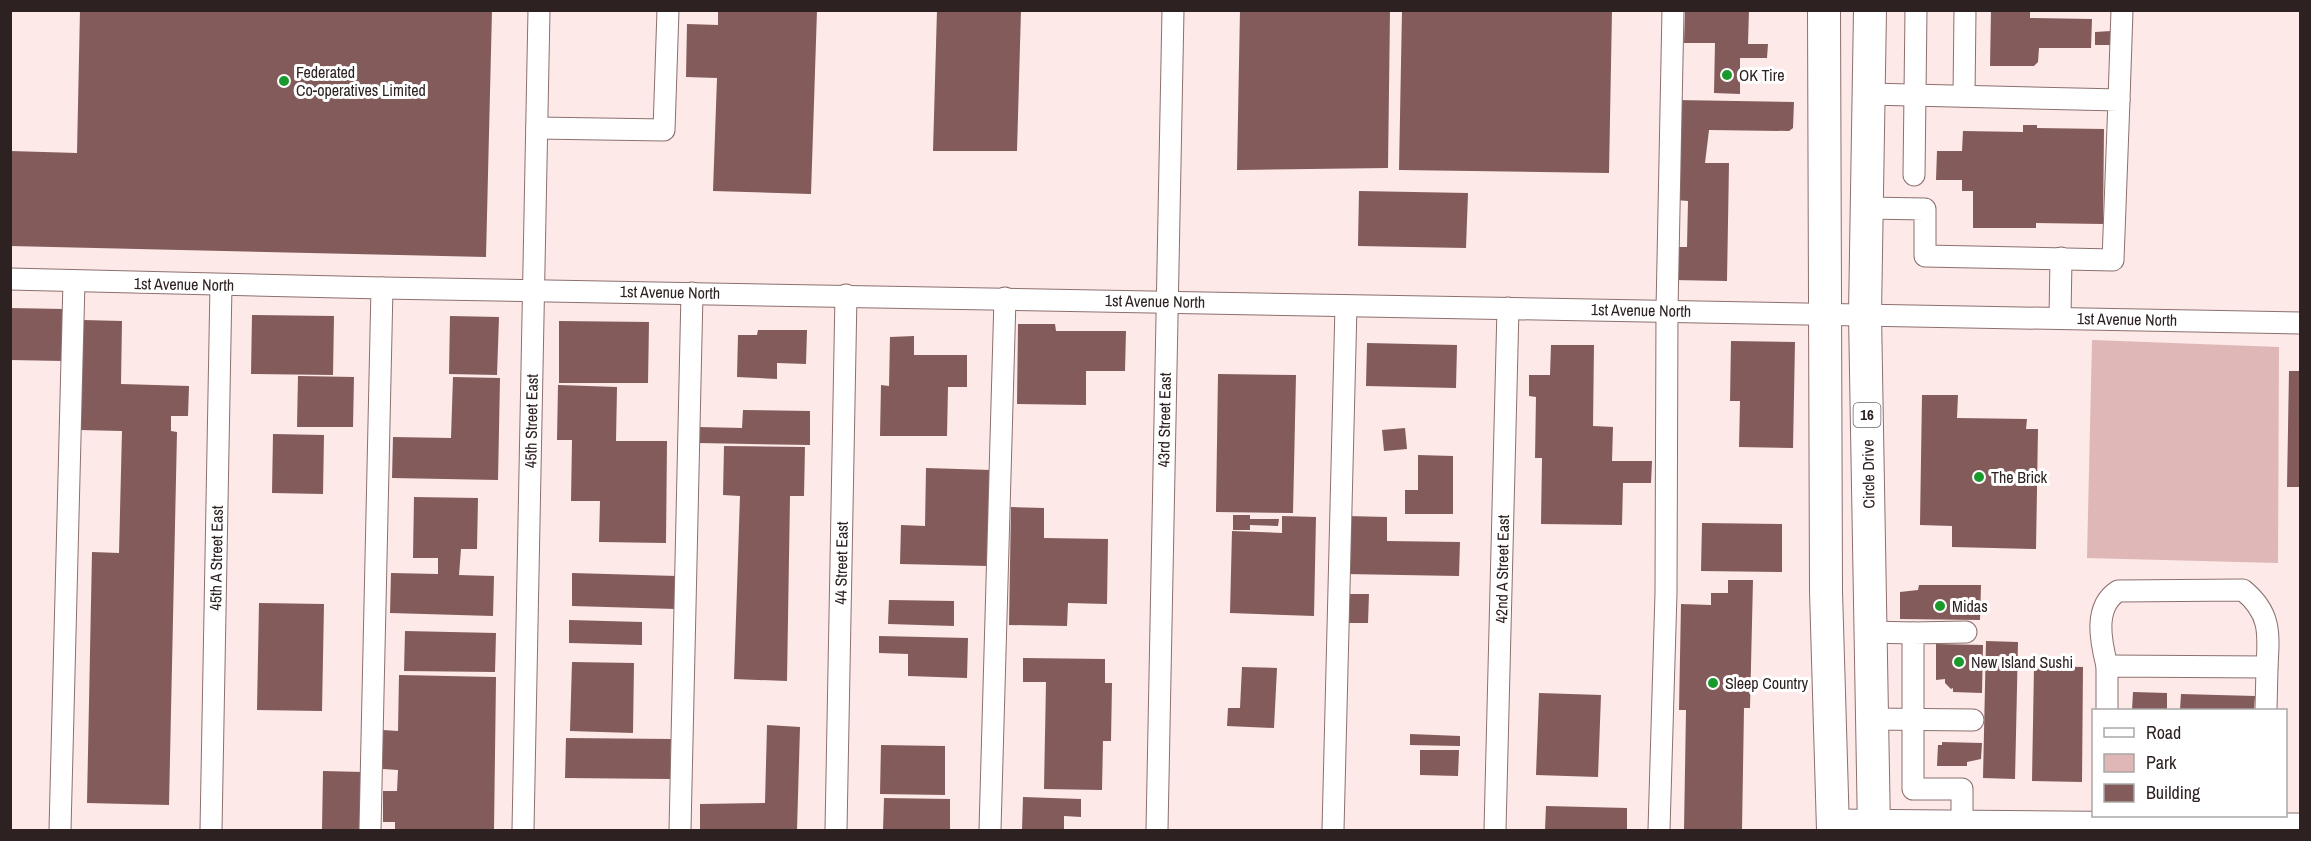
<svg xmlns="http://www.w3.org/2000/svg" width="2311" height="841" viewBox="0 0 2311 841" font-family="'Archivo Narrow',sans-serif">
<rect width="100%" height="100%" fill="#fce9e8"/>
<path fill="#dfb7b6" d="M2092,340L2279,347L2278,563L2087,558Z"/>
<g fill="#835b5a">
<path d="M80,10H492L486,257L10,246V151L77,153Z"/>
<path d="M718,10H817L811,194L713,191L717,78L686,77L687,24L718,25Z"/>
<path d="M937,10H1021L1017,151H933Z"/>
<path d="M1240,10H1390L1388,168L1237,170Z"/>
<path d="M1402,10H1612L1609,173L1399,170Z"/>
<path d="M1685,10H1749L1748,44H1768L1767,58H1740V94L1714,93L1715,43H1684Z"/>
<path d="M1991,10H2030V18L2092,19L2091,48H2039L2038,62L2034,66H1990Z"/>
<path d="M2111,31V45H2095V32Z"/>
<path d="M1676,100L1794,102L1793,128L1789,131L1709,130L1705,163H1729L1727,281L1673,280V247H1687L1688,201L1676,200Z"/>
<path d="M2023,125H2037V128L2104,129L2103,224L2036,223V228H1973V191H1962V180H1936L1937,151H1962L1963,131L2023,132Z"/>
<path d="M1359,191L1468,193L1466,248L1358,246Z"/>
<path d="M10,308L64,309V361L10,360Z"/>
<path d="M252,315L334,316L333,375L251,374Z"/>
<path d="M450,316L499,317L497,375L449,374Z"/>
<path d="M83,320L122,321L121,384L189,386L188,416H171V431L177,432L169,805L87,803L92,552L119,553L122,431L80,430Z"/>
<path d="M559,321L649,322L648,383H559Z"/>
<path d="M1018,324H1055L1056,331H1126L1125,371H1086V405L1017,404Z"/>
<path d="M758,330H807L806,364L777,363V379L737,377L738,335H757Z"/>
<path d="M914,336V355H967V387H948L947,436H880L881,385L889,386L890,337Z"/>
<path d="M1731,341L1795,342L1793,448L1739,447L1740,401H1730Z"/>
<path d="M1367,343L1457,345L1456,388L1366,386Z"/>
<path d="M1551,345H1594L1593,426L1613,427L1612,461H1652L1651,483H1623L1622,525L1541,524L1542,458H1535L1536,397L1529,396V375H1550Z"/>
<path d="M2289,371H2300V487H2287Z"/>
<path d="M1218,374L1296,375L1293,513L1216,512Z"/>
<path d="M298,376L354,377L353,427H297Z"/>
<path d="M453,377L500,378L498,480L392,478L393,437L451,438Z"/>
<path d="M558,385L617,387L616,441H667L666,543L599,542L600,501H571L572,440H557Z"/>
<path d="M1922,395H1958L1957,418L2027,419L2026,429H2038L2036,549L1952,547V526L1920,525Z"/>
<path d="M743,410L810,411V445L699,443V427L742,428Z"/>
<path d="M1405,428L1407,449L1384,451L1382,430Z"/>
<path d="M273,434L324,435L323,494L272,493Z"/>
<path d="M724,446L805,447L804,496H790L787,681L734,679L740,496L723,495Z"/>
<path d="M1418,455L1453,456V514H1405V490H1418Z"/>
<path d="M926,468L991,470L988,566L900,564L901,525L925,526Z"/>
<path d="M414,497L478,498L477,549H461L459,575L494,576L493,616L390,613L391,573L438,574V558H413Z"/>
<path d="M1011,507L1044,508V538L1108,539L1107,604L1068,603L1067,626L1009,625Z"/>
<path d="M1233,515H1250V519H1279L1278,526L1250,525V530H1233Z"/>
<path d="M1282,516L1316,517L1314,616L1230,613L1232,531L1282,533Z"/>
<path d="M1347,516L1387,517V541L1460,542L1459,576L1345,574Z"/>
<path d="M1702,523L1782,524V572L1701,571Z"/>
<path d="M572,573L677,576L676,609L572,606Z"/>
<path d="M1728,580H1753L1750,708H1744L1742,830H1684L1686,710H1679L1681,604L1711,605V593H1728Z"/>
<path d="M1919,585H1981L1980,620L1900,619V592L1918,590Z"/>
<path d="M1350,594H1369L1368,623H1349Z"/>
<path d="M889,600L954,601V626L888,624Z"/>
<path d="M259,603L324,604L322,711L257,710Z"/>
<path d="M569,620L642,622V645L569,643Z"/>
<path d="M405,631L496,633L495,672L404,671Z"/>
<path d="M879,636L968,638L967,678L908,676V654L879,653Z"/>
<path d="M1986,641L2018,642L2015,779L1983,778Z"/>
<path d="M1936,644L1983,645L1982,693L1953,692V688L1951,689L1945,683V679L1936,680Z"/>
<path d="M1023,658L1105,659V683H1112L1111,741H1103L1102,790L1044,789L1046,682H1023Z"/>
<path d="M572,662L634,663L633,733L570,731Z"/>
<path d="M2034,666L2083,667L2082,782L2032,781Z"/>
<path d="M1242,667L1277,668L1274,728L1227,726L1228,708H1240Z"/>
<path d="M399,675L496,677L494,830H395V822H383V791H397L398,770L383,769V730L398,731Z"/>
<path d="M2133,692L2167,693V710H2132Z"/>
<path d="M1539,693L1601,695L1598,777L1536,775Z"/>
<path d="M2181,694L2255,696L2254,710H2180Z"/>
<path d="M767,725L800,727L797,830H700V804L765,803Z"/>
<path d="M1410,734L1460,736V746L1410,745Z"/>
<path d="M566,738L671,739L670,779L565,778Z"/>
<path d="M1942,742L1982,743L1981,759L1967,762V766H1937L1938,745H1942Z"/>
<path d="M881,745L945,746V795L880,794Z"/>
<path d="M1420,750H1459L1458,776L1420,775Z"/>
<path d="M323,771L363,772L362,830H322Z"/>
<path d="M1023,797L1081,799V817L1064,816V830H1022Z"/>
<path d="M884,798L950,799V830H883Z"/>
<path d="M1546,806L1627,808V830H1545Z"/>
</g>
<g fill="none" stroke-linecap="round" stroke-linejoin="round">
<g stroke="#8c706f" stroke-width="23">
<g id="minor">
<path d="M1964,96L1965,10"/>
<path d="M2119,100L2122,10"/>
<path d="M537,128L664,130L668,10"/>
<path d="M1914,175L1916,10"/>
<path d="M1866,208L1925,209V256L2113,260L2119,100L1869,94"/>
<path d="M10,279L382,288L2300,323"/>
<path d="M2060,318L2061,258"/>
<path d="M1870,632L1913,633"/>
<path d="M2107,666C2101,642 2093,607 2118,591L2243,590C2271,613 2269,633 2267,667"/>
<path d="M2107,710V666L2267,667L2266,710"/>
<path d="M1872,719L1973,720"/>
<path d="M1833,820L2300,824"/>
<path d="M1962,821V789H1913V633L1966,632"/>
<path d="M60,830L74,281"/>
<path d="M211,830L221,285"/>
<path d="M370,830L382,288"/>
<path d="M523,830L539,10"/>
<path d="M680,830L692,293"/>
<path d="M836,830L846,295"/>
<path d="M990,830L1005,298"/>
<path d="M1157,830L1173,10"/>
<path d="M1333,830L1346,306"/>
<path d="M1495,830L1508,308"/>
<path d="M1659,830L1666,593L1667,310L1673,10"/>
</g>
</g>
<g stroke="#8c706f" stroke-width="34">
<g id="highway">
<path d="M1824,10L1826,591L1833,830"/>
<path d="M1870,10L1865,314L1874,830"/>
</g>
</g>
<use href="#minor" stroke="#fff" stroke-width="21"/>
<use href="#highway" stroke="#fff" stroke-width="32"/>
</g>
<g fill="#1a992d" stroke="#fff" stroke-width="2">
<circle cx="1727" cy="75" r="6"/>
<circle cx="284" cy="81" r="6"/>
<circle cx="1979" cy="477" r="6"/>
<circle cx="1940" cy="606" r="6"/>
<circle cx="1959" cy="662" r="6"/>
<circle cx="1713" cy="683" r="6"/>
</g>
<g text-anchor="middle" stroke-width="6" stroke-linejoin="round" paint-order="stroke">
<rect fill="#fff" stroke="#6c6464" stroke-width="1.5" x="1853.5" y="403" width="27" height="24" rx="4.5"/>
<g font-size="15" font-weight="bold" fill="#2d2121">
<text x="1867" y="420">16</text>
</g>
<g font-size="16" fill="#2d2121" stroke="#fff" text-anchor="start">
<text x="296" y="78">Federated<tspan x="296" dy="18">Co-operatives Limited</tspan></text>
<text x="1739" y="81">OK Tire</text>
<text x="1991" y="483">The Brick</text>
<text x="1952" y="612">Midas</text>
<text x="1971" y="668">New Island Sushi</text>
<text x="1725" y="689">Sleep Country</text>
</g>
<g font-size="16" fill="#2d2121" stroke="#fff">
<text transform="translate(184 284) rotate(1)" y="6">1st Avenue North</text>
<text transform="translate(670 292) rotate(1)" y="6">1st Avenue North</text>
<text transform="translate(1155 301) rotate(1)" y="6">1st Avenue North</text>
<text transform="translate(1641 310) rotate(1)" y="6">1st Avenue North</text>
<text transform="translate(2127 319) rotate(1)" y="6">1st Avenue North</text>
<text transform="translate(1164 420) rotate(-89)" y="6">43rd Street East</text>
<text transform="translate(531 421) rotate(-89)" y="6">45th Street East</text>
<text transform="translate(1868 474) rotate(-91)" y="6">Circle Drive</text>
<text transform="translate(216 558) rotate(-89)" y="6">45th A Street East</text>
<text transform="translate(841 563) rotate(-89)" y="6">44 Street East</text>
<text transform="translate(1502 569) rotate(-89)" y="6">42nd A Street East</text>
</g>
</g>
<rect width="2311" height="841" fill="none" stroke="#2d2121" stroke-width="24"/>
<rect x="2092" y="709" width="195" height="108" fill="#ffffff" stroke="#aba6a6" stroke-width="1.5"/>
<rect x="2104" y="728" width="30" height="9" fill="#ffffff" stroke="#aba6a6" stroke-width="1.5"/>
<text x="2146" y="739" font-size="18" fill="#2d2121">Road</text>
<rect x="2104" y="754" width="30" height="18" fill="#dfb7b6" stroke="#aba6a6" stroke-width="1.5"/>
<text x="2146" y="769" font-size="18" fill="#2d2121">Park</text>
<rect x="2104" y="784" width="30" height="18" fill="#835b5a" stroke="#aba6a6" stroke-width="1.5"/>
<text x="2146" y="799" font-size="18" fill="#2d2121">Building</text>
</svg>
